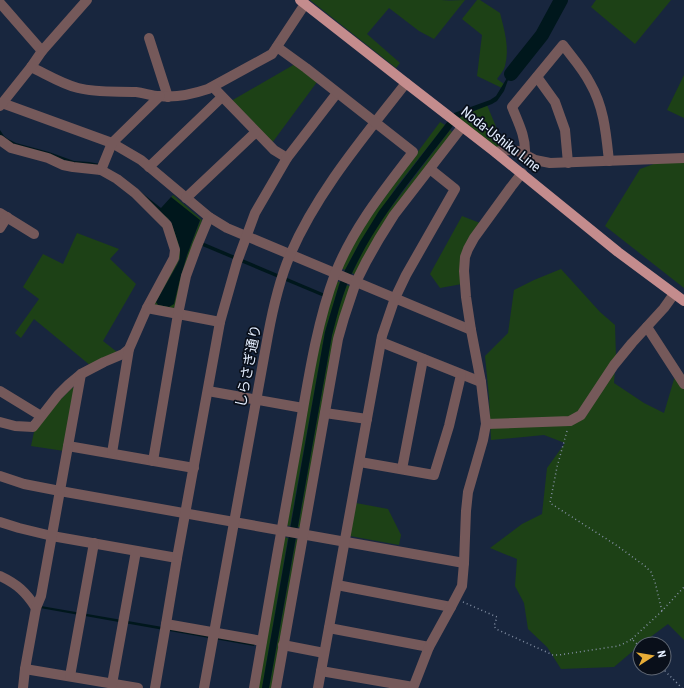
<svg xmlns="http://www.w3.org/2000/svg" width="684" height="688" viewBox="0 0 684 688" font-family="'Roboto Condensed','Noto Sans JP',sans-serif">
<rect width="100%" height="100%" fill="#18263e"/>
<g fill="#1d4116">
<path d="M310,0H441C449,1 457,0 465,0L434,39L419,31L389,8L367,34L400,63L396,68Z"/>
<path d="M477,0H480L500,13C504,29 510,48 505,66C504,70 500,75 497,79L504,84L502,88L477,76L482,35L462,19Z"/>
<path d="M596,0H671L635,44L591,7Z"/>
<path d="M295,64L317,82L272,143L231,101Z"/>
<path d="M684,75V118L667,110Z"/>
<path d="M487,105L504,146L496,147L459,118L466,114Z"/>
<path d="M440,122L445,125L397,186L360,242L345,270L341,268L359,233L414,157Z"/>
<path d="M450,130L453,133L356,275L352,273L370,237L386,214Z"/>
<path d="M684,153V288L605,226L640,169Z"/>
<path d="M173,195L202,220L175,307L170,310L156,307L154,302L178,254L149,204C156,209 164,213 169,220C175,227 181,247 180,256C180,259 178,262 177,265L156,302L180,279L187,255L200,221L171,197Z"/>
<path d="M462,216L480,223L462,284L440,288L430,274Z"/>
<path d="M77,233L119,249L110,259L136,284L103,341L117,352L91,366L34,319L21,338L15,333L39,299L23,287L43,254L63,264Z"/>
<path d="M561,269L600,312L615,325L616,357L614,383L644,403L664,413L675,376L684,374V640L668,624L641,644H640V645L614,667L561,669L547,647L528,629L524,603L515,586L517,559L490,548L522,524L542,514L547,468L565,443L544,435L491,440L489,397L485,356L508,333L514,290L534,280Z"/>
<path d="M335,281L340,282L325,332L290,526L285,525L317,348Z"/>
<path d="M347,285L351,287L302,528L298,527L332,335L339,307Z"/>
<path d="M73,387L75,389L64,451L31,446L34,432L48,412Z"/>
<path d="M356,503L388,509L401,535L399,545L350,536Z"/>
<path d="M283,537L288,538L262,688H256Z"/>
<path d="M296,539L300,540L273,688H269Z"/>
</g>
<g fill="#00171c">
<path d="M522,59L523,60L512,74L508,80L504,91L497,101L492,104L466,114L459,118C422,167 380,214 353,271C343,291 338,313 332,335L269,688H262L325,332L339,285L345,270L360,242L379,211L454,113L490,100L496,96L507,78Z"/>
<path d="M0,130L4,136L8,139L16,143L49,152L74,161L89,162L100,164L132,185L161,208L171,197L200,220L187,255L180,279L174,304L169,307L158,305L156,302L177,265L180,259V248L171,222L168,218L149,204L131,187L77,164L10,144L0,136Z"/>
<path d="M202,242L325,294L324,297L200,245Z"/>
<path d="M41,606L255,643L254,646L40,608Z"/>
</g>
<g fill="none" stroke-linecap="round" stroke-linejoin="round">
<path stroke="#00171c" stroke-width="14" d="M511,74L542,35L561,0"/>
<g stroke="#8490a4" stroke-width="1.5" stroke-dasharray="1 3" stroke-linecap="butt">
<path d="M567,431L557,467L550,503L616,545L645,566L651,572L655,582L662,611"/>
<path d="M463,602L497,617L494,626L496,629L553,655H559L618,646L625,643L632,639L640,647"/>
<path d="M632,639L662,611L684,587"/>
<path d="M662,668L682,688"/>
</g>
<g stroke="#75595a" stroke-width="10">
<path d="M0,3L42,51"/>
<path d="M149,38L168,97"/>
<path d="M31,67C46,74 62,84 78,88C97,93 117,91 136,92C145,93 152,96 160,96C176,98 193,94 208,89L272,54L305,4"/>
<path d="M537,77L555,102L565,130L568,163"/>
<path d="M213,87L274,150L287,158"/>
<path d="M2,103L112,143L141,160L209,217L227,228L471,330"/>
<path d="M0,106L31,67L42,51L87,0"/>
<path d="M0,140L11,148L48,158L63,165L73,167L101,170L117,179L135,193L167,225L175,250L174,258L147,308L129,349L123,354L104,362L81,374L69,384L58,395L33,427L15,426L0,422"/>
<path d="M495,152L507,150L518,151L535,160L550,163L684,158"/>
<path d="M525,154C526,137 518,122 512,107L563,45C572,57 583,69 590,83C604,107 606,133 609,161"/>
<path d="M149,167L222,97"/>
<path d="M101,170L112,143L160,96"/>
<path d="M186,198L256,132"/>
<path d="M0,213L34,234"/>
<path d="M0,228L7,217"/>
<path d="M147,308L220,322"/>
<path d="M647,327L684,384"/>
<path d="M381,342L481,382"/>
<path d="M0,391L41,416"/>
<path d="M208,391L303,408"/>
<path d="M325,413L367,419"/>
<path d="M486,424L570,421L581,415L614,365L632,343L664,308L674,294"/>
<path d="M68,446L194,468"/>
<path d="M112,453L129,349"/>
<path d="M153,461L178,314L186,276L197,246L209,217"/>
<path d="M360,462L434,475L449,426L461,375"/>
<path d="M402,469L423,359"/>
<path d="M0,476L24,484L60,491L464,563"/>
<path d="M0,522L19,528L52,536L177,558"/>
<path d="M0,576C17,584 26,592 36,608"/>
<path d="M337,585L451,607"/>
<path d="M166,624L262,641"/>
<path d="M329,628L429,647"/>
<path d="M283,645L324,653"/>
<path d="M25,669L138,688"/>
<path d="M321,671L413,687"/>
<path d="M70,676L94,543"/>
<path d="M112,684L136,551"/>
<path d="M23,688L25,669L36,608L41,596L81,374"/>
<path d="M155,688L166,624L177,558L220,322L237,262L255,213L287,158L337,93"/>
<path d="M204,688L268,335C273,308 279,281 290,255C317,192 364,137 406,83"/>
<path d="M254,688C268,607 282,525 297,444C307,388 315,328 335,274C353,228 384,190 413,152L306,68L277,47"/>
<path d="M276,688L338,339L344,318L356,282L366,262L379,239L394,215L462,127"/>
<path d="M318,688L382,336L395,298L406,275L455,189L430,169"/>
<path d="M413,688L429,647L451,607L462,586L464,563L466,511L468,492L483,440L486,424L481,382L471,330L466,297L464,271L465,257L468,249L474,238L511,187L522,173"/>
</g>
<path stroke="#c48c8d" stroke-width="10" d="M300,0L406,83L495,152L618,252L684,301"/>
</g>
<g text-anchor="middle" stroke-width="3.5" stroke-linejoin="round" paint-order="stroke">
<g font-size="14" fill="#e3edfe" stroke="#090f1a">
<text transform="translate(501 139) rotate(38)" y="5">Noda-Ushiku Line</text>
<text transform="translate(248 366) rotate(-79)" y="5">しらさぎ通り</text>
</g>
</g>
<g transform="translate(652 656) rotate(78)"><circle r="19" fill="#090f1a" stroke="#606875"/>
<path d="M0-3L7 15L0 10L-7 15Z" fill="#e7ac37"/>
<text y="-6" font-size="11" font-weight="bold" text-anchor="middle" fill="#e3edfe">N</text>
</g>
</svg>
